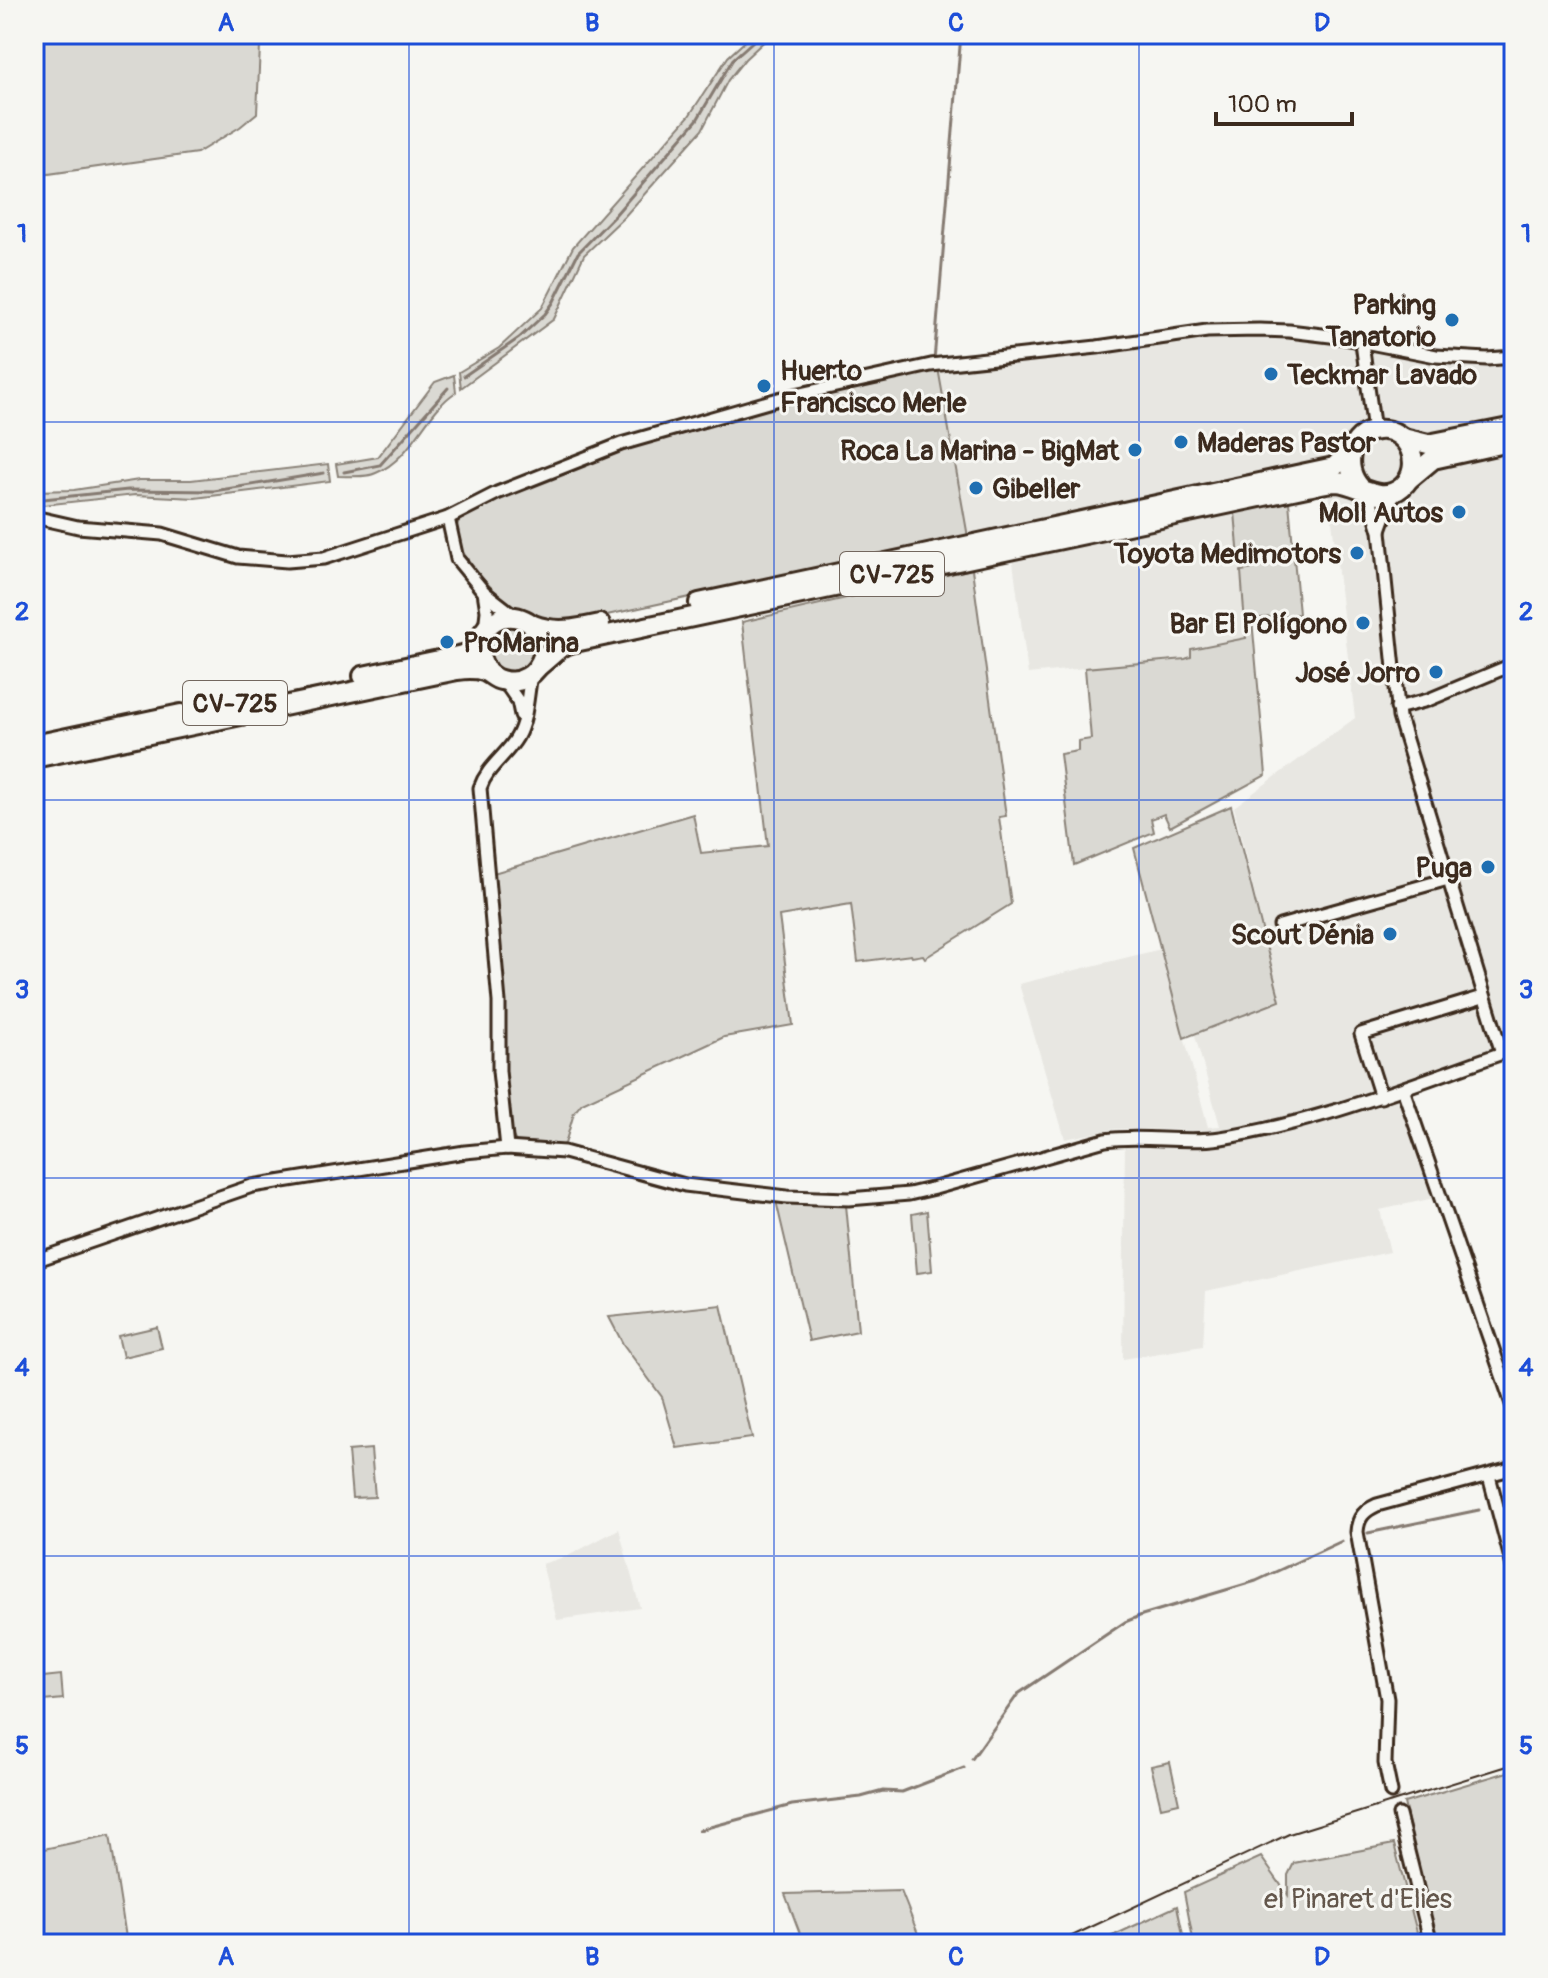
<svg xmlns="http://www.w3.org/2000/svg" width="1548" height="1978" viewBox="0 0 1548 1978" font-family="Pangolin,sans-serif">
<rect width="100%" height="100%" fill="#f6f6f2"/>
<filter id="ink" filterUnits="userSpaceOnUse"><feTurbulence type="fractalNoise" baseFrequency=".0125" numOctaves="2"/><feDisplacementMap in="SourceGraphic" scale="16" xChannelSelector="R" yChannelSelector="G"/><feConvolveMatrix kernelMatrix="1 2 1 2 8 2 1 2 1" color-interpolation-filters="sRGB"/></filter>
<g filter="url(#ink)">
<g fill="#e8e7e2">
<path d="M1261,335L1361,345L1403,355L1496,353L1514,349V1043L1408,1082L1447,1195L1380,1210L1390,1252L1206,1291L1203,1346L1123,1359L1125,1136L1183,1130L1115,1129L1065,1139L1019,984L1161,949L1208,1127L1220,1126L1194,1032L1280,1001L1234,807L1355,718L1329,495L1235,512L1246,638L1191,649V657L1028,674L1013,562L972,570L938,368L988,366L1212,337Z"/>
<path d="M619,1529L640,1608L557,1620L542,1564L568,1556Z"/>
</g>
<g fill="#dad9d3" stroke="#8a8278" stroke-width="2">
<path d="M34,34H252L260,46L257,113L240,127L197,153L34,176Z"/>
<path d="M753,34H772L745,59L728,80L702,130L624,217L584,255L554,319L461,388L459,372L499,348L542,308L573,247L689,116L728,57Z"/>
<path d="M938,368L968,537L570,623L544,621L531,611L506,603L479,575L460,548L455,530L460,518L494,498L621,447L786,401Z"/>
<path d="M454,375L456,392C424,413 413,458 376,473C365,478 350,476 338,476L336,464L378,457L435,382Z"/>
<path d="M328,464L330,481L195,498L135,495L34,506V491L74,490L139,480H191Z"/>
<path d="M1289,502L1299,614L1252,619L1266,775L1170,827L1164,814L1151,819L1154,832L1074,865L1060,754L1078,751V741L1091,739L1085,668L1185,659L1191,657V649L1246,638L1241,571L1253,569L1251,557L1239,559L1235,512Z"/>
<path d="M972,569L1006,816L999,817L1011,904L925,958L923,955L912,957L911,955L858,962L851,904L779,916L793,1025L724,1037L582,1103L574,1113L565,1144L561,1146L516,1142L509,1129L490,874L693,814L701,853L768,846L742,622Z"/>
<path d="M508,627C562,625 521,701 494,663C483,648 493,633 508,627Z"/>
<path d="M1231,806L1280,1001L1184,1038L1134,848Z"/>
<path d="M776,1201L846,1205L858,1331L809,1341Z"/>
<path d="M927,1211L932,1271L917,1273L912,1214Z"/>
<path d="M721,1305L752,1438L677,1448L662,1397L623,1344L609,1317Z"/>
<path d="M157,1327L162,1348L123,1357L118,1336Z"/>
<path d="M371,1449L375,1497L352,1498L348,1451Z"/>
<path d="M61,1675L63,1699L34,1702V1678Z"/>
<path d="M1170,1762L1179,1803L1161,1807L1151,1766Z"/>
<path d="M1514,1770V1944H1436L1404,1803Z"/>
<path d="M110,1835L127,1944H34V1851Z"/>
<path d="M1394,1844L1420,1944H1194L1184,1892L1261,1857L1288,1895V1875L1294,1863Z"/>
<path d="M901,1891L922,1944H804L785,1894Z"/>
<path d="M1177,1906L1185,1944H1095Z"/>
</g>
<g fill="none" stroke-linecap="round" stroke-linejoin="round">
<g stroke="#857a71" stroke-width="3">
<path d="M934,361L961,34"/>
<path d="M464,376L519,338L545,314L553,303L578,253L615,215L697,120L733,59L761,34"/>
<path d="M344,472L380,465L448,388"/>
<path d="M34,500L128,490L214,491L324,473"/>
<path d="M1509,1502L1514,1500"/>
<path d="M1368,1533L1479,1510"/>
<path d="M972,1759L1018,1694L1125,1622L1142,1615L1256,1581L1342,1541"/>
<path d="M699,1830L792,1805L861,1797L883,1791L902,1792L964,1768"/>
</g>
<path stroke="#d1cdc8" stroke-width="11" stroke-dasharray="11 5.5" stroke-linecap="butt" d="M1391,1792L1399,1815"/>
<g stroke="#3b2a1e" stroke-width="17">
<g id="street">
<path d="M1362,343L1374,431"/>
<path d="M1368,492L1380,531L1399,717L1502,1053"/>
<path d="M34,517L78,527L162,534L238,557L287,561L324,558L448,518L497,493L621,444L782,398L931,365L1097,347L1207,331L1259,330L1289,331L1339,337L1436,356L1487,359L1514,357"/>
<path d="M448,518L457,559L484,592L516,617"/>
<path d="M1380,530L1390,502L1397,491"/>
<path d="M484,592L487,611L485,629"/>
<path d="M504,681L518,701L521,715"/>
<path d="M1397,708L1428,700L1514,664"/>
<path d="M1280,926L1448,879"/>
<path d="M1403,1089L1514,1410"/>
<path d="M1381,1097L1361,1034L1483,997"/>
<path d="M507,1148L499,1071V1002L480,788C487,767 506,756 517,737C527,720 527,695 531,675"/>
<path d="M34,1261L252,1186L465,1152L507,1148L564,1152L685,1185L787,1197L849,1199L909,1194L935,1188L1105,1140C1143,1134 1183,1144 1221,1138C1325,1121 1415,1083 1514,1049"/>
<path d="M1489,1476L1514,1570"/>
<path d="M1391,1792L1385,1763L1387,1699L1357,1532C1358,1517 1364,1511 1377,1505L1514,1468"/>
<path d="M1399,1815L1431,1944"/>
</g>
</g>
<g stroke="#3b2a1e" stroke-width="24">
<g id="primary">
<path d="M1403,438L1428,444L1514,427"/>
<path d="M1409,479L1433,459L1514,441"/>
<path d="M699,603L1334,467L1351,451"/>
<path d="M533,625C556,634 577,629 600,624"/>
<path d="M539,666L561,647L570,643L1307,487C1317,485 1327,482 1337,482C1360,484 1381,505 1402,487C1425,467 1409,427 1378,430C1349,433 1342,467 1360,487"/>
<path d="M487,671C460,632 509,595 539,632"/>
<path d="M363,676L458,656L467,654L478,644"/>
<path d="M34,745L181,714"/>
<path d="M34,758L457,670C465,669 475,668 484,671C490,673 494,679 501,680C521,686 537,674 543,656"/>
</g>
</g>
<use href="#street" stroke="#f6f6f2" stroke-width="11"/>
<use href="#primary" stroke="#f6f6f2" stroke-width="18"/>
<path stroke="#3b2a1e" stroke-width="2" d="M1055,1944L1289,1834L1514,1764"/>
</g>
</g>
<path fill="none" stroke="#1d4ed8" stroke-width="2" stroke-opacity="0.55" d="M409,34V1944M774,34V1944M1139,34V1944M34,422H1514M34,800H1514M34,1178H1514M34,1556H1514"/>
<g fill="#1f6fb2" stroke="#f6f6f2" stroke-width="3">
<circle cx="1452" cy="320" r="8"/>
<circle cx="1271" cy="374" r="8"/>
<circle cx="764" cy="386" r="8"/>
<circle cx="1181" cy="442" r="8"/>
<circle cx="1135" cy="450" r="8"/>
<circle cx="976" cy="488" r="8"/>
<circle cx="1459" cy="512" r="8"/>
<circle cx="1357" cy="553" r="8"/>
<circle cx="1363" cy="623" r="8"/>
<circle cx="447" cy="642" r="8"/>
<circle cx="1436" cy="672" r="8"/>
<circle cx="1488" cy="867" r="8"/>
<circle cx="1390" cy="934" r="8"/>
</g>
<g text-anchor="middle" stroke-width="6" stroke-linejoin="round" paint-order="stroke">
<g fill="#f6f6f2" stroke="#73675e" stroke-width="2">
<rect x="840" y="552" width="104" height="44" rx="6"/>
<rect x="183" y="681" width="104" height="44" rx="6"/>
</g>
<g font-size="26" font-weight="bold" fill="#3b2a1e">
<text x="892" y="583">CV-725</text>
<text x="235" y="712">CV-725</text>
</g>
<g font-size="28" font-weight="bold" fill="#3b2a1e" stroke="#f6f6f2" text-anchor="end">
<text x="1436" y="314">Parking<tspan x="1436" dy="32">Tanatorio</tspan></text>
<text x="780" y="380" text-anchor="start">Huerto<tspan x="780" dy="32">Francisco Merle</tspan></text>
<text x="1287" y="384" text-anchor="start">Teckmar Lavado</text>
<text x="1197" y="452" text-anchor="start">Maderas Pastor</text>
<text x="1119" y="460">Roca La Marina - BigMat</text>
<text x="992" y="498" text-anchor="start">Gibeller</text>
<text x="1443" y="522">Moll Autos</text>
<text x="1341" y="563">Toyota Medimotors</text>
<text x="1347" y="633">Bar El Polígono</text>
<text x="463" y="652" text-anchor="start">ProMarina</text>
<text x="1420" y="682">José Jorro</text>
<text x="1472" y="877">Puga</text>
<text x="1374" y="944">Scout Dénia</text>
</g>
<g font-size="28" fill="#63564b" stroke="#f6f6f2">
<text x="1358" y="1908">el Pinaret d'Elies</text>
</g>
</g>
<rect width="1548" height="1978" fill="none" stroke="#f6f6f2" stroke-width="88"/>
<path d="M1216 112v12h136v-12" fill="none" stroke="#3b2a1e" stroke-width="4"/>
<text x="1228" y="112" font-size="24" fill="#3b2a1e" stroke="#f6f6f2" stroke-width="6" paint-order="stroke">100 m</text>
<rect x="44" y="44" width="1460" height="1890" fill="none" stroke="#1d4ed8" stroke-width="3"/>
<g font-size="26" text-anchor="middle" font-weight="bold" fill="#1d4ed8">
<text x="226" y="31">A</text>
<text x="592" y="31">B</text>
<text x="956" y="31">C</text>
<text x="1322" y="31">D</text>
<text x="22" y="242">1</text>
<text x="1526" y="242">1</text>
<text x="22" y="620">2</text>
<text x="1526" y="620">2</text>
<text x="22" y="998">3</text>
<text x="1526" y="998">3</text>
<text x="22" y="1376">4</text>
<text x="1526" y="1376">4</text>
<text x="22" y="1754">5</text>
<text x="1526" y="1754">5</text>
<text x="226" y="1965">A</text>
<text x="592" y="1965">B</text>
<text x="956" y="1965">C</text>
<text x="1322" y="1965">D</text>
</g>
</svg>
